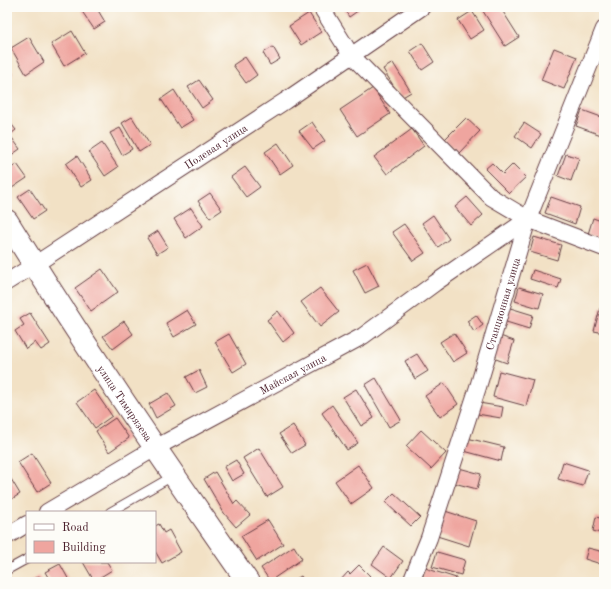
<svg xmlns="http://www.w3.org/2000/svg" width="611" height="589" viewBox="0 0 611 589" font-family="'Old Standard TT',serif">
<rect width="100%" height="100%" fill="#fdfcf7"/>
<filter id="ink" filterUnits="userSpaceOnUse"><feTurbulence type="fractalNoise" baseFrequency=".025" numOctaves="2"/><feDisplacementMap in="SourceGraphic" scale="8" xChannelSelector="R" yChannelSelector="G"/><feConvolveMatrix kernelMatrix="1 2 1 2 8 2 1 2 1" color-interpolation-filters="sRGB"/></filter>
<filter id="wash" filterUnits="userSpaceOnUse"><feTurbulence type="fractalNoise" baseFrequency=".012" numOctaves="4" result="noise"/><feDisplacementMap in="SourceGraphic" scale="16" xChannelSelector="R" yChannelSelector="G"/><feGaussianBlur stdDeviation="0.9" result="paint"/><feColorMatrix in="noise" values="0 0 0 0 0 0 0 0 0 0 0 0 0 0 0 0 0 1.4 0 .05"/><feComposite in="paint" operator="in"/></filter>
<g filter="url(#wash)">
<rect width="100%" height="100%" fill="#f2e1c5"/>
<g id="blocks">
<g fill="#efa59f">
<path d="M79,7H96L105,22L94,29Z"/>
<path d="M343,7H357L359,10L349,17Z"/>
<path d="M483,7H500L519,37L505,46L481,8Z"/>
<path d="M472,11L484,30L470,39L458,20Z"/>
<path d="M309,13L321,32L301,45L289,26Z"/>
<path d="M72,31L85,53L64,66L51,44Z"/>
<path d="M29,37L44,62L26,74L11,48Z"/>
<path d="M422,43L434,62L422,70L410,51Z"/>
<path d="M273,47L280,59L270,65L263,53Z"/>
<path d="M554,48L577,57L564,89L541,80Z"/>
<path d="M245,57L257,75L246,83L233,65Z"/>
<path d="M393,63L411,92L401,98L383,69Z"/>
<path d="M7,65L13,74L7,78Z"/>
<path d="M199,80L213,100L202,108L188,87Z"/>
<path d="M373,88L390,114L357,136L340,110Z"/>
<path d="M174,90L193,120L180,128L161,99Z"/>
<path d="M582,110L604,118V136L576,126Z"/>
<path d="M132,117L150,145L139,152L122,123Z"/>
<path d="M466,118L480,131L459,153L444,140Z"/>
<path d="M8,120L16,130L7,137V121Z"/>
<path d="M312,122L325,141L313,149L299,131Z"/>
<path d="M524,123L541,134L532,148L515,136Z"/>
<path d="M120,128L132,149L122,155L110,133Z"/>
<path d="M412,129L424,146L387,174L374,157Z"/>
<path d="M12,138L20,149L7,158V141Z"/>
<path d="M102,143L118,167L105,176L89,152Z"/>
<path d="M278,143L293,165L280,174L265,152Z"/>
<path d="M566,154L579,158L571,181L558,176Z"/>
<path d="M77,156L92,180L81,187L66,164Z"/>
<path d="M492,163L503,174L513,164L526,177L509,193L485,169Z"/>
<path d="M17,164L27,178L12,188L7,181V171Z"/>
<path d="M245,167L260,187L246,197L231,177Z"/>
<path d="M30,189L45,211L33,219L18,197Z"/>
<path d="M210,193L222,210L210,218L198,201Z"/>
<path d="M467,197L483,215L471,226L455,207Z"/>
<path d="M551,197L580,207L575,224L545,213Z"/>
<path d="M191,208L203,226L186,238L174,219Z"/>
<path d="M433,215L449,239L438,247L422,223Z"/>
<path d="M593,218L604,222V240L588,234Z"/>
<path d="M404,224L425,253L413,261L392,232Z"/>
<path d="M158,231L168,247L157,254L147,238Z"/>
<path d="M534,237L561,245L557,260L530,252Z"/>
<path d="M367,263L379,286L365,293L353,270Z"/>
<path d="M102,269L118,292L91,311L75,288Z"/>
<path d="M533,270L561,279L558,288L530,279Z"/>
<path d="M519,287L543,294L539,308L515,301Z"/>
<path d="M320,288L339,312L320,327L301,302Z"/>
<path d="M507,307L533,315L529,329L503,321Z"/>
<path d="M600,308L604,309V333L594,331Z"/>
<path d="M187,310L196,324L174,337L166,323Z"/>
<path d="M278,311L294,333L283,342L267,320Z"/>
<path d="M30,313L50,344L41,350L35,342L26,349L15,331L24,325L20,319Z"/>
<path d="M476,315L483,325L474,332L467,321Z"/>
<path d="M124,321L133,334L113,349L103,336Z"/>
<path d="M454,333L467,353L453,362L440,342Z"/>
<path d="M229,334L246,364L233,372L215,342Z"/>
<path d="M500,336L514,341L507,363L493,358Z"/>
<path d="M417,354L428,371L415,379L405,361Z"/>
<path d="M199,370L207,387L195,393L186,377Z"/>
<path d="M499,371L533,380L526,406L493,397Z"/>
<path d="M376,378L401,420L389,427L365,385Z"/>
<path d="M444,383L458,404L440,417L425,396Z"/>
<path d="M356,389L374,418L361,426L343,397Z"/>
<path d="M94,390L112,416L95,428L77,402Z"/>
<path d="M168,393L176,406L156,418L149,404Z"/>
<path d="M479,403L503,407L501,418L477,414Z"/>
<path d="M332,405L358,443L347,450L322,413Z"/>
<path d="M115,418L129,438L109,452L96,431Z"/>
<path d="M293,425L305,445L292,453L279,434Z"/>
<path d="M421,430L446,453L431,469L406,446Z"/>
<path d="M467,438L504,447L501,461L464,451Z"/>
<path d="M259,448L283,487L267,497L243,458Z"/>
<path d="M32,453L51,483L37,492L18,462Z"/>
<path d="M236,460L244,474L232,481L224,467Z"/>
<path d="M563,462L588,470L583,486L558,479Z"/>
<path d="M358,465L374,488L351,504L335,481Z"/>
<path d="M459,468L481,474L477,489L454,483Z"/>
<path d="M215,472L234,504L237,501L250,515L236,527L224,513L204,479Z"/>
<path d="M11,479L20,494L10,500L7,495V482Z"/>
<path d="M394,493L420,517L411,526L385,502Z"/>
<path d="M445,511L476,521L469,546L437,536Z"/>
<path d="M596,517L604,519V534L593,531Z"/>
<path d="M268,520L283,544L257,561L241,536Z"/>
<path d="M159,524L164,533L169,530L181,552L162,563L155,551V526Z"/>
<path d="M294,546L302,559L270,581L261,568Z"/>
<path d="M384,547L403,561L391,578L372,564Z"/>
<path d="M588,548L604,552V565L585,559Z"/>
<path d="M437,552L465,560L461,575L432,567Z"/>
<path d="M83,562H107L112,570L94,581Z"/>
<path d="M60,564L70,582H51L45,572Z"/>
<path d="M359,565L370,576L363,582H339L348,572L350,574Z"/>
<path d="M425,568L456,578L455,582H433L422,579Z"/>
<path d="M39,576L43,582H30Z"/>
<path d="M301,576L305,582H291Z"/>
</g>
</g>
</g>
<g filter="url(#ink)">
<use href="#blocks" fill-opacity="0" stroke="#633c42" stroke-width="1"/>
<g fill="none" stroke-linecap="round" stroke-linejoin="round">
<g stroke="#633c42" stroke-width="10">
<g id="lane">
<path d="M110,512L173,476"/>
<path d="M7,570L27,559"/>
</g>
</g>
<g stroke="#633c42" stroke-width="18">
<g id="street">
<path d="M321,7L351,55L491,197L528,219L604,248"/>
<path id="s1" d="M7,282L34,265L285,101L422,7"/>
<path id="s2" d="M47,512L155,448L363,336L435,283L528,219"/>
<path d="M7,536L27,524"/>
<path id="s3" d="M411,582L429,538L478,387L528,219L604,29"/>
</g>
</g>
<g stroke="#633c42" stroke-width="24">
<g id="secondary">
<path id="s4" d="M7,221C83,344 165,463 248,582"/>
</g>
</g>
<use href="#lane" stroke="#fff" stroke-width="8"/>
<use href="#street" stroke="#fff" stroke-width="16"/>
<use href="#secondary" stroke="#fff" stroke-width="22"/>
</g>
</g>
<g text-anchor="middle" stroke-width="3.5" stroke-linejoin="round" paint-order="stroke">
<g font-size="11" fill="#4a1f2b" stroke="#fdfcf7">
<text dy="4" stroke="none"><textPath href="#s1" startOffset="249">Полевая улица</textPath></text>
<text dy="4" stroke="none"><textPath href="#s3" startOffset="293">Станционная улица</textPath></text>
<text dy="4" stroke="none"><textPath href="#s2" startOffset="282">Майская улица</textPath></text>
<text dy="4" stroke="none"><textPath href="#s4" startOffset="217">улица Тимирязева</textPath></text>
</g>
</g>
<rect width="611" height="589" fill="none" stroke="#fdfcf7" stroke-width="24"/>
<rect x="26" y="511" width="130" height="52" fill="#fdfcf7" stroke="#b5a4a5"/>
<rect x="34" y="524" width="20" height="6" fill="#ffffff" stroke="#b5a4a5"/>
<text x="62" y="531" font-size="12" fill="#4a1f2b">Road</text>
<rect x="34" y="541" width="20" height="12" fill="#efa59f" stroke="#b5a4a5"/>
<text x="62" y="551" font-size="12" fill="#4a1f2b">Building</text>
</svg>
